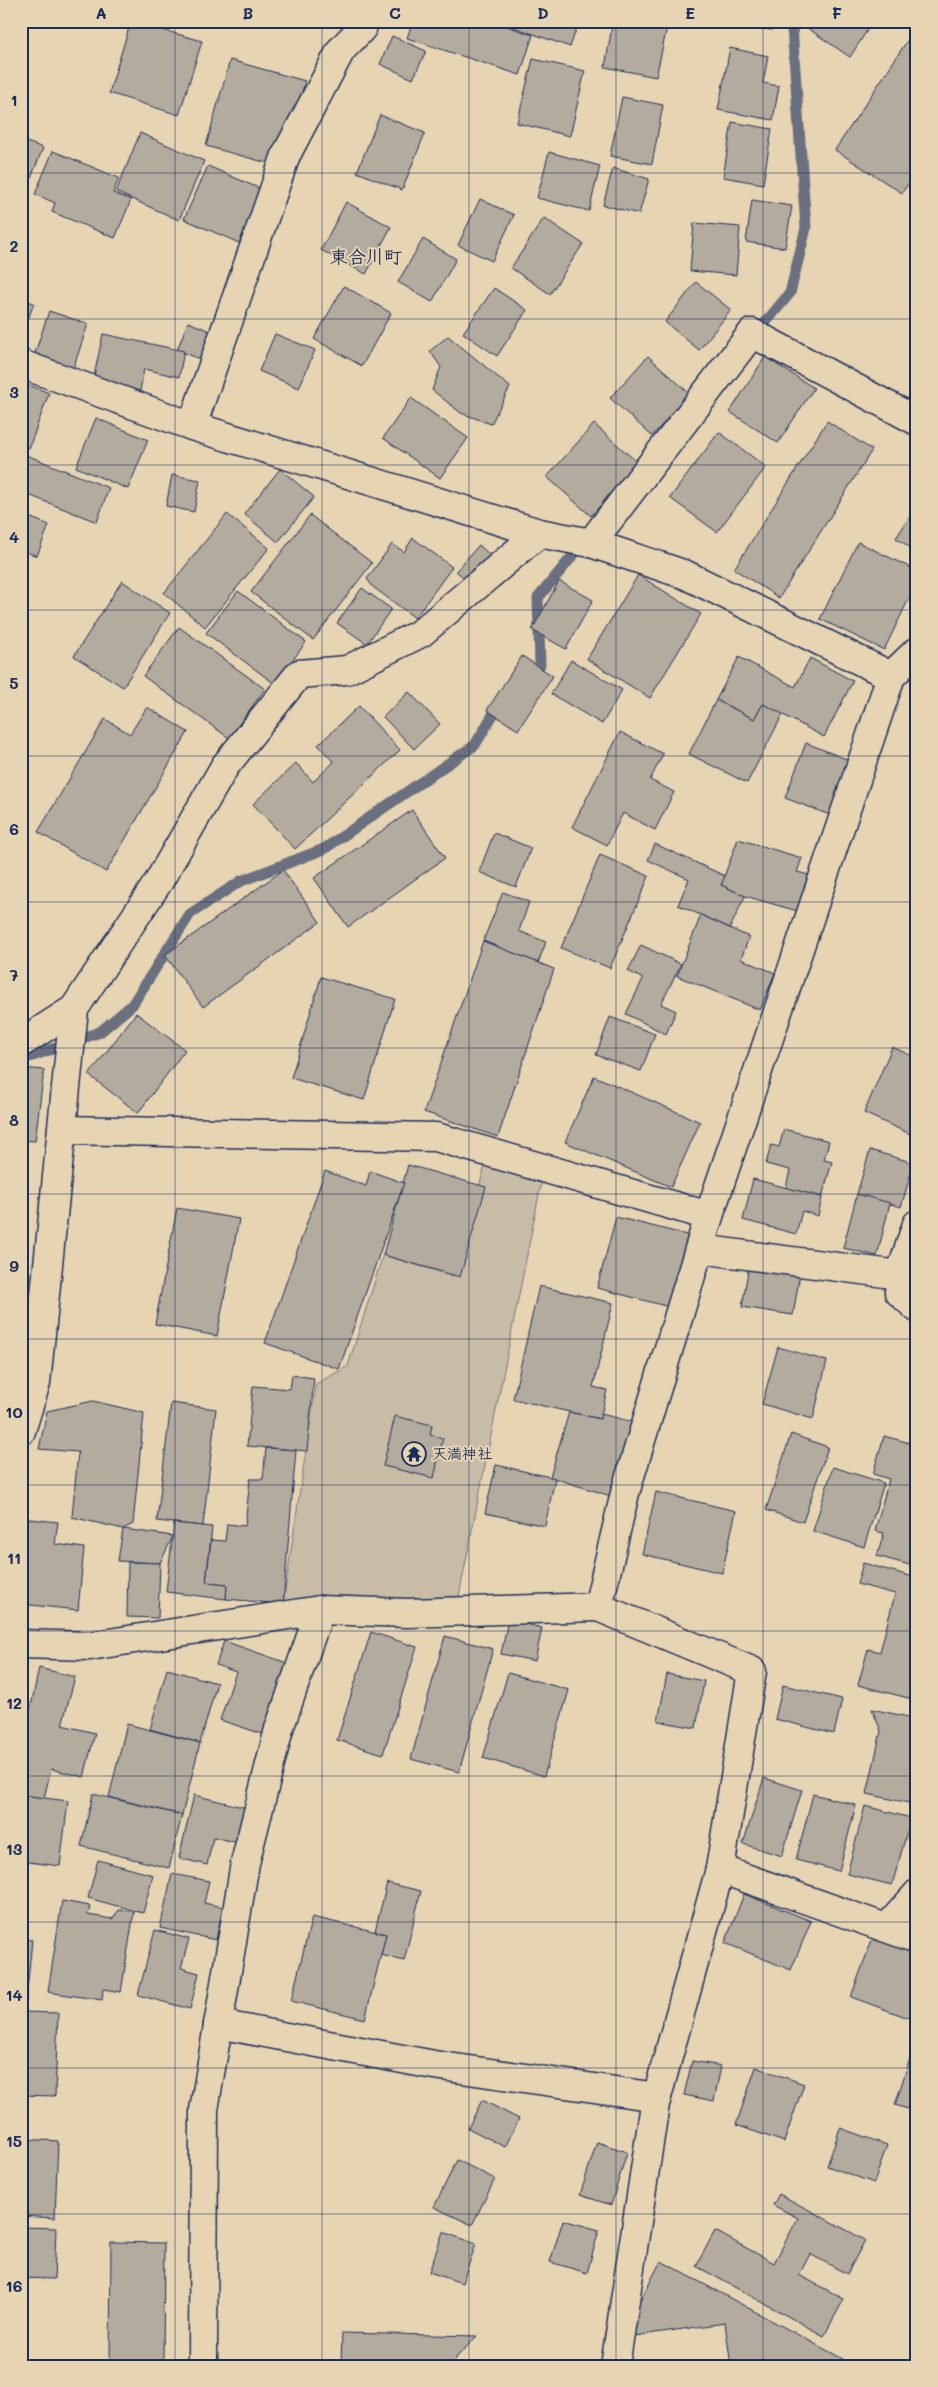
<svg xmlns="http://www.w3.org/2000/svg" width="938" height="2387" viewBox="0 0 938 2387" font-family="Mali,'Klee One',sans-serif">
<rect width="100%" height="100%" fill="#e6d4b2"/>
<filter id="ink" filterUnits="userSpaceOnUse"><feTurbulence type="fractalNoise" baseFrequency=".02" numOctaves="2"/><feDisplacementMap in="SourceGraphic" scale="10" xChannelSelector="R" yChannelSelector="G"/><feConvolveMatrix kernelMatrix="1 2 1 2 8 2 1 2 1" color-interpolation-filters="sRGB"/></filter>
<g filter="url(#ink)">
<path fill="#c9bca6" stroke="#727682" d="M489,1152L544,1169L456,1611L283,1604L316,1384L348,1366L383,1255L453,1276Z"/>
<g fill="none" stroke-linecap="round" stroke-linejoin="round">
<g stroke="#6b707f" stroke-width="11">
<path d="M755,335L790,293L806,228L792,27L796,21"/>
<path d="M529,676L540,665L538,598L584,542"/>
<path d="M21,1060L100,1032L132,1005L190,914L241,881L324,849L475,745L500,703"/>
</g>
</g>
<g fill="#b3ab9d" stroke="#1b2f5e">
<path d="M81,21H104L103,27Z"/>
<path d="M131,21L202,41L179,115L109,93Z"/>
<path d="M325,21H355L353,28Z"/>
<path d="M413,21H492L533,35L520,75L407,38Z"/>
<path d="M513,21H579L570,47L511,26Z"/>
<path d="M613,21H637L667,27L656,77L605,67Z"/>
<path d="M719,21H773L772,30L719,24Z"/>
<path d="M805,21H873L850,57L803,25Z"/>
<path d="M917,26V171L902,193L835,150Z"/>
<path d="M392,36L426,51L413,79L380,64Z"/>
<path d="M730,48L768,56L763,83L779,86L773,120L718,110Z"/>
<path d="M533,59L585,71L570,136L517,123Z"/>
<path d="M230,60L305,81L282,167L206,146Z"/>
<path d="M622,97L663,105L652,164L610,156Z"/>
<path d="M380,115L425,133L402,190L357,172Z"/>
<path d="M732,122L772,129L763,184L723,177Z"/>
<path d="M140,133L204,161L179,220L116,192Z"/>
<path d="M21,140L43,148L21,203Z"/>
<path d="M53,151L119,178L113,193L131,200L115,238L52,212L55,203L35,194Z"/>
<path d="M549,152L600,166L589,211L537,198Z"/>
<path d="M208,166L263,190L239,243L184,219Z"/>
<path d="M613,168L649,179L639,214L603,205Z"/>
<path d="M480,199L514,215L492,261L458,245Z"/>
<path d="M752,200L792,206L785,248L746,242Z"/>
<path d="M346,202L391,227L366,274L321,250Z"/>
<path d="M544,218L583,244L550,294L511,268Z"/>
<path d="M694,223L740,227L736,275L690,271Z"/>
<path d="M423,239L456,259L432,302L398,282Z"/>
<path d="M696,282L731,310L699,350L665,322Z"/>
<path d="M344,286L391,313L362,366L314,339Z"/>
<path d="M494,288L527,310L497,356L463,333Z"/>
<path d="M21,299L34,303L21,338Z"/>
<path d="M49,311L88,324L72,372L33,359Z"/>
<path d="M188,322L215,333L205,361L177,350Z"/>
<path d="M103,334L184,351L179,377L144,369L140,391L93,381Z"/>
<path d="M275,334L315,350L299,388L259,371Z"/>
<path d="M448,336L510,387L491,424L461,413L432,390L441,367L430,351Z"/>
<path d="M648,356L690,394L652,436L610,398Z"/>
<path d="M765,357L814,388L778,443L730,412Z"/>
<path d="M21,382L49,393L29,448L21,445Z"/>
<path d="M411,398L468,438L440,478L383,438Z"/>
<path d="M96,418L148,440L128,489L76,467Z"/>
<path d="M827,421L872,450L779,598L734,569Z"/>
<path d="M594,424L638,463L591,516L547,477Z"/>
<path d="M719,432L766,467L717,532L670,498Z"/>
<path d="M21,453L109,488L97,522L21,492Z"/>
<path d="M280,469L314,497L278,542L244,514Z"/>
<path d="M172,475L200,480L194,512L166,506Z"/>
<path d="M917,506V552L896,538Z"/>
<path d="M21,514L49,525L37,556L21,550Z"/>
<path d="M227,514L269,548L205,627L164,593Z"/>
<path d="M310,515L372,563L313,640L251,592Z"/>
<path d="M413,538L452,567L415,618L373,587L367,579L392,544L404,552Z"/>
<path d="M858,542L917,571V582L884,650L820,619Z"/>
<path d="M479,545L494,559L471,584L456,571Z"/>
<path d="M638,575L701,614L650,698L587,659Z"/>
<path d="M122,581L170,613L123,687L74,656Z"/>
<path d="M559,581L593,600L566,649L532,630Z"/>
<path d="M362,588L391,609L367,644L337,623Z"/>
<path d="M238,591L306,642L275,684L206,633Z"/>
<path d="M179,627L265,689L229,738L143,676Z"/>
<path d="M522,656L553,676L518,730L487,710Z"/>
<path d="M739,657L795,687L810,658L853,681L824,737L763,704L754,719L716,700Z"/>
<path d="M571,660L622,690L602,724L551,694Z"/>
<path d="M409,692L440,724L414,749L383,717Z"/>
<path d="M716,700L754,719L763,704L783,714L747,783L689,754Z"/>
<path d="M359,706L400,750L295,849L253,804L296,763L313,782L334,762L318,745Z"/>
<path d="M147,707L188,732L106,872L38,832L105,719L130,734Z"/>
<path d="M620,732L663,754L650,780L674,792L655,830L623,813L607,845L572,827Z"/>
<path d="M806,743L851,761L830,815L785,798Z"/>
<path d="M412,810L445,858L348,927L314,878Z"/>
<path d="M494,833L531,848L516,887L479,872Z"/>
<path d="M738,839L802,858L797,872L813,876L801,912L745,896L721,885Z"/>
<path d="M655,844L725,876L721,885L745,896L730,928L678,905L689,879L648,860Z"/>
<path d="M600,855L649,876L610,968L561,948Z"/>
<path d="M283,870L320,922L203,1007L165,955Z"/>
<path d="M503,892L529,902L519,931L546,942L538,963L483,941Z"/>
<path d="M701,915L749,937L741,959L775,973L760,1010L677,976Z"/>
<path d="M483,941L554,969L498,1137L424,1112Z"/>
<path d="M641,945L681,964L661,1004L676,1011L666,1034L626,1014L643,979L628,971Z"/>
<path d="M321,977L395,999L364,1100L291,1078Z"/>
<path d="M136,1013L185,1050L138,1113L89,1075Z"/>
<path d="M610,1017L655,1034L641,1071L596,1055Z"/>
<path d="M892,1047L917,1058V1119L910,1134L864,1113Z"/>
<path d="M21,1068L44,1070L35,1141L21,1140Z"/>
<path d="M594,1076L700,1122L671,1187L565,1142Z"/>
<path d="M784,1129L829,1141L824,1160L832,1162L822,1197L786,1188L790,1170L766,1164L771,1145L779,1147Z"/>
<path d="M870,1150L914,1163L901,1207L857,1194Z"/>
<path d="M408,1165L486,1187L460,1277L383,1255Z"/>
<path d="M325,1171L366,1186L370,1171L404,1183L339,1369L265,1343Z"/>
<path d="M753,1179L822,1197L818,1216L802,1211L796,1234L743,1220Z"/>
<path d="M857,1194L890,1203L877,1256L843,1248Z"/>
<path d="M177,1208L239,1219L217,1336L155,1324Z"/>
<path d="M616,1217L695,1237L677,1309L597,1288Z"/>
<path d="M749,1265L800,1273L793,1315L742,1307Z"/>
<path d="M539,1286L613,1303L593,1387L607,1390L600,1419L513,1399Z"/>
<path d="M778,1347L827,1361L813,1419L762,1404Z"/>
<path d="M292,1375L314,1378L307,1451L247,1446L253,1386L290,1389Z"/>
<path d="M93,1401L144,1413L133,1524L123,1529L72,1517L78,1452L39,1449L47,1411Z"/>
<path d="M171,1403L216,1409L203,1526L157,1521Z"/>
<path d="M569,1412L600,1419L601,1414L633,1422L611,1496L550,1477Z"/>
<path d="M395,1416L432,1425L430,1435L443,1438L434,1478L383,1466Z"/>
<path d="M791,1434L828,1447L803,1522L766,1510Z"/>
<path d="M884,1436L917,1445V1567L877,1556L884,1533L875,1531L889,1479L873,1474Z"/>
<path d="M266,1448L296,1450L283,1604L226,1599L227,1584L206,1582L211,1540L225,1541L227,1524L245,1526L250,1479H263Z"/>
<path d="M496,1465L555,1478L545,1526L485,1513Z"/>
<path d="M833,1467L884,1483L864,1547L813,1531Z"/>
<path d="M656,1492L736,1511L722,1573L642,1554Z"/>
<path d="M21,1518L58,1522L55,1544L84,1548L78,1610L21,1604Z"/>
<path d="M174,1523L212,1527L206,1582L227,1584L226,1599L166,1592Z"/>
<path d="M123,1529L173,1536L160,1563L118,1561Z"/>
<path d="M128,1562L160,1563L158,1618L127,1617Z"/>
<path d="M863,1563L917,1578V1681L912,1699L858,1685L868,1649L880,1652L895,1594L857,1584Z"/>
<path d="M508,1620L542,1628L535,1661L501,1654Z"/>
<path d="M371,1632L417,1647L383,1754L337,1740Z"/>
<path d="M445,1636L493,1649L459,1772L411,1759Z"/>
<path d="M224,1641L290,1664L266,1735L220,1720L236,1672L216,1665Z"/>
<path d="M39,1668L75,1677L62,1725L95,1733L84,1777L51,1769L44,1798L21,1795V1753Z"/>
<path d="M167,1669L217,1683L200,1743L150,1729Z"/>
<path d="M508,1673L569,1690L544,1776L483,1758Z"/>
<path d="M667,1674L704,1681L696,1728L658,1721Z"/>
<path d="M783,1685L842,1699L834,1734L775,1719Z"/>
<path d="M872,1709L917,1719V1770L909,1803L867,1794L881,1731Z"/>
<path d="M127,1724L200,1743L182,1815L109,1797Z"/>
<path d="M764,1778L802,1790L782,1856L743,1844Z"/>
<path d="M917,1788V1807L911,1805Z"/>
<path d="M93,1794L182,1815L169,1868L81,1846Z"/>
<path d="M813,1794L856,1805L839,1871L796,1860Z"/>
<path d="M21,1795L68,1801L60,1866L21,1861Z"/>
<path d="M194,1795L251,1809L243,1844L213,1837L207,1865L179,1858Z"/>
<path d="M865,1806L911,1818L892,1885L847,1874Z"/>
<path d="M98,1860L153,1875L143,1913L88,1898Z"/>
<path d="M172,1874L209,1881L204,1903L223,1907L216,1940L160,1928Z"/>
<path d="M387,1883L421,1891L404,1961L381,1955L386,1934L375,1931Z"/>
<path d="M744,1894L811,1921L791,1970L725,1943Z"/>
<path d="M62,1901L90,1906L88,1915L112,1919L119,1910L134,1912L121,1992L103,1989L102,2000L48,1992Z"/>
<path d="M312,1917L386,1934L365,2019L291,2001Z"/>
<path d="M155,1930L189,1939L181,1968L199,1973L190,2009L138,1995Z"/>
<path d="M873,1937L917,1953V1969L911,1984L917,1987V2012L914,2020L851,1997Z"/>
<path d="M21,1939L32,1940L26,2001H21Z"/>
<path d="M21,2012L58,2013L55,2096L21,2095Z"/>
<path d="M917,2048V2112L895,2105L912,2052Z"/>
<path d="M692,2061L721,2066L714,2101L684,2095Z"/>
<path d="M756,2067L804,2084L784,2142L736,2125Z"/>
<path d="M482,2100L519,2119L505,2147L468,2128Z"/>
<path d="M840,2128L887,2145L874,2183L827,2166Z"/>
<path d="M21,2139L58,2141L55,2218L21,2216Z"/>
<path d="M597,2142L627,2152L611,2205L580,2195Z"/>
<path d="M457,2160L495,2179L472,2225L434,2207Z"/>
<path d="M779,2194L865,2240L847,2274L810,2254L799,2275L844,2299L824,2336L696,2266L715,2231L774,2263L798,2218L773,2205Z"/>
<path d="M563,2220L599,2230L587,2273L550,2262Z"/>
<path d="M21,2227L56,2228L54,2279L21,2278Z"/>
<path d="M443,2232L476,2244L462,2283L429,2272Z"/>
<path d="M111,2242L164,2243L163,2366H110Z"/>
<path d="M661,2261L843,2359L844,2366H731L725,2323L620,2338Z"/>
<path d="M342,2333L477,2336L451,2363L474,2366H341Z"/>
</g>
<g fill="none" stroke-linecap="round" stroke-linejoin="round">
<g stroke="#1b2f5e" stroke-width="31">
<g id="street">
<path d="M21,364L192,426L539,533L591,543L686,575L891,676"/>
<path d="M192,426L286,155L341,50L362,28L365,21"/>
<path d="M591,543L752,333L917,421"/>
<path d="M21,1043L74,1009L159,881L225,766L299,674L347,670L421,633L539,533"/>
<path d="M62,1130L436,1137L709,1216"/>
<path d="M700,1249L900,1275L917,1224"/>
<path d="M900,1275L899,1292L917,1308"/>
<path d="M21,1431L36,1383L74,1009"/>
<path d="M598,1607L625,1493L709,1216L891,676L917,651"/>
<path d="M21,1644L90,1646L320,1610L408,1613L598,1607L752,1671L720,1869L655,2104L615,2366"/>
<path d="M720,1869L917,1939"/>
<path d="M887,1928L917,1894"/>
<path d="M218,2024L434,2065L657,2097"/>
<path d="M203,2366L204,2110L245,1863L279,1729L320,1610"/>
</g>
</g>
<use href="#street" stroke="#e6d4b2" stroke-width="28"/>
</g>
</g>
<path fill="none" stroke="#1b2f5e" stroke-width="1" stroke-opacity="0.55" d="M175,21V2366M322,21V2366M469,21V2366M616,21V2366M763,21V2366M21,173H917M21,319H917M21,465H917M21,610H917M21,756H917M21,902H917M21,1048H917M21,1194H917M21,1339H917M21,1485H917M21,1631H917M21,1776H917M21,1922H917M21,2068H917M21,2214H917"/>
<defs>
<g id="temple-ring" transform="scale(1.25)"><circle r="9.5" fill="#e6d4b2" stroke="#1b2f5e" stroke-width="1.5"/><path d="M0-6L5-2H3V0L6.5 2.5H4V6H1.5V3h-3V6H-4V2.5H-6.5L-3 0V-2H-5Z" fill="#1b2f5e"/></g>
</defs>
<g fill-rule="evenodd">
<use href="#temple-ring" x="414" y="1454"/>
</g>
<g text-anchor="middle" stroke-width="4" stroke-linejoin="round" paint-order="stroke">
<g font-size="15" font-weight="bold" fill="#1b2f5e" stroke="#e6d4b2" text-anchor="start">
<text x="432" y="1459">天満神社</text>
</g>
<g font-size="18" font-weight="bold" fill="#1b2f5e" stroke="#e6d4b2">
<text x="366" y="263">東合川町</text>
</g>
</g>
<rect width="938" height="2387" fill="none" stroke="#e6d4b2" stroke-width="55"/>
<rect x="28" y="28" width="882" height="2332" fill="none" stroke="#1b2f5e" stroke-width="2"/>
<g font-size="16" text-anchor="middle" font-weight="bold" fill="#1b2f5e">
<text x="101" y="19">A</text>
<text x="248" y="19">B</text>
<text x="395" y="19">C</text>
<text x="543" y="19">D</text>
<text x="690" y="19">E</text>
<text x="837" y="19">F</text>
<text x="14" y="106">1</text>
<text x="14" y="252">2</text>
<text x="14" y="398">3</text>
<text x="14" y="543">4</text>
<text x="14" y="689">5</text>
<text x="14" y="835">6</text>
<text x="14" y="981">7</text>
<text x="14" y="1126">8</text>
<text x="14" y="1272">9</text>
<text x="14" y="1418">10</text>
<text x="14" y="1564">11</text>
<text x="14" y="1709">12</text>
<text x="14" y="1855">13</text>
<text x="14" y="2001">14</text>
<text x="14" y="2147">15</text>
<text x="14" y="2292">16</text>
</g>
</svg>
